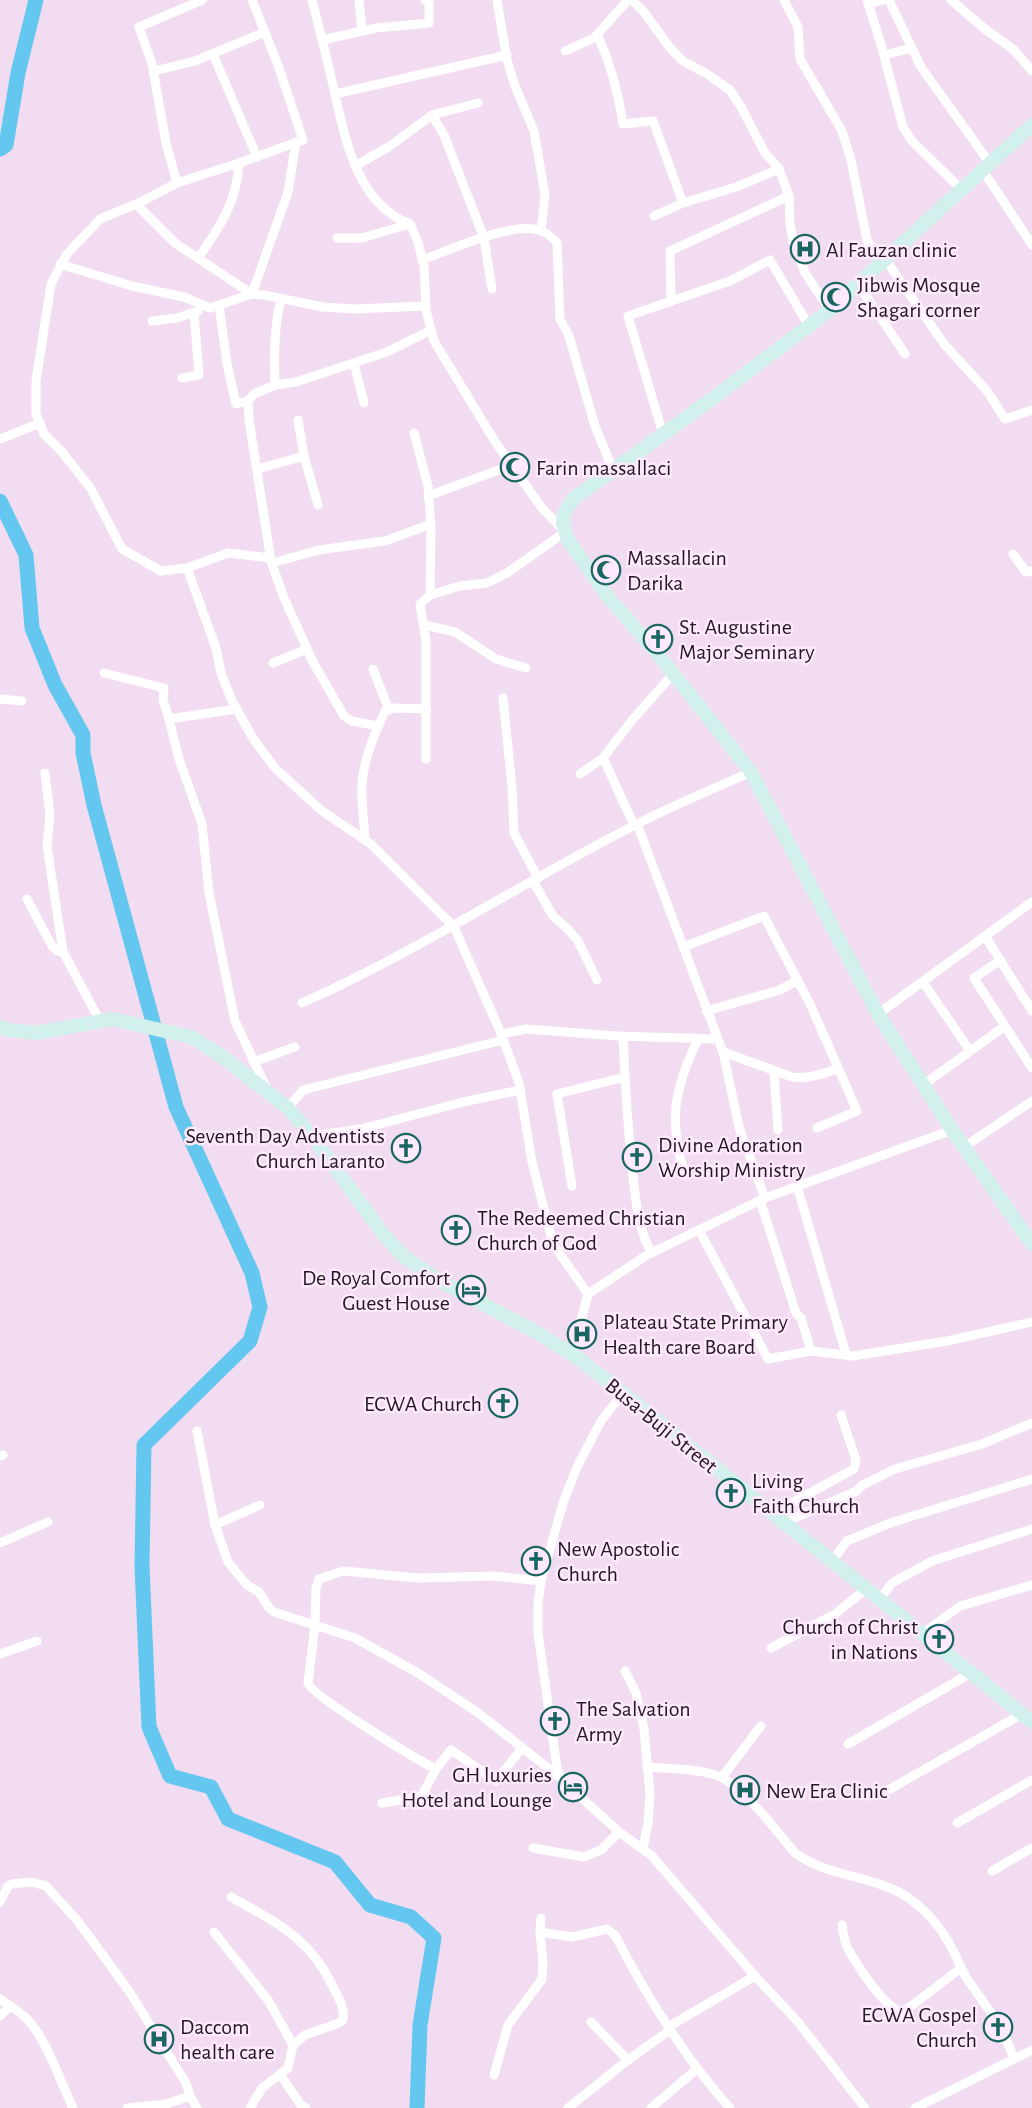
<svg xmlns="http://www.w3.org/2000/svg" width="1032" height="2108" viewBox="0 0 1032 2108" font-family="'Alegreya Sans',sans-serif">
<rect width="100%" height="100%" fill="#f2dcf1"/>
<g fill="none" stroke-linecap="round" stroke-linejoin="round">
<g stroke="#64c7f0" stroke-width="15">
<path d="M0,149L6,145L18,73L36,0"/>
<path d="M0,501L26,555L32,628L55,685L83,735V753L94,805L176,1107L252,1273L260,1307L250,1341L144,1445L142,1567L149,1727L170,1776L211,1787L228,1819L335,1862L370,1905L411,1917L434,1938L420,2025L417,2108"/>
</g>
<g stroke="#fff" stroke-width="9">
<path d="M252,0L278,65L303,140L239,163L177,183L139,203L100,219L67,254L51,284L36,381V414L44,434L63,453L91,489L122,549L161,571L187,568L228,553L270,558"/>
<path d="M312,0C319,27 326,54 332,81C344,132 354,203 410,224L418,242L424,266L426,310L434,341L494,440L542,508L565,532L507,573L487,583L460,586L430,595L420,604L426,641V759"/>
<path d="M359,0L362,31"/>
<path d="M497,0L507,60L515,86L534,131L545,195L541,231"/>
<path d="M632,0L643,11L671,49L683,61L707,74L730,90L741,107L765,153L779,169L789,196L790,224L793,241L805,273L830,310"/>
<path d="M784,0L798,27L800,59L842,131L851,160L867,240L881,263"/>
<path d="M867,0L880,41L903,127L912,141L961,189"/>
<path d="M889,0L921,67L989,162"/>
<path d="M951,0L985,29L1014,50L1032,71"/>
<path d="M868,4L884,0"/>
<path d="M597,35C611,63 618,92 623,124L653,121L683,203"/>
<path d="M322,40L376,28L429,23V3L425,0"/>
<path d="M565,51L594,38L628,0"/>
<path d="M213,54L257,157"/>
<path d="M884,55L912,48"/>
<path d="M154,71L195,61L265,32"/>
<path d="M335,94L507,55"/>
<path d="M432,115L444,135L484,238L492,289"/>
<path d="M355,166L390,146L432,115L478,103"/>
<path d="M982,169L1032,245"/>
<path d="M177,183L166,143L152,64L139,27L202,0"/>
<path d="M136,204L175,243L252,294L288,192L296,142"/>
<path d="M654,216L683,203L736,187L779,169"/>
<path d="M337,238H362L410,224"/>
<path d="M198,258C220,227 237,202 239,163"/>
<path d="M885,259L944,344L987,391L1005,419L1032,410"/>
<path d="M422,260C449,250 512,222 538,230C546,232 552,237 557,243L560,319L569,336L595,426L613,470"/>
<path d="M60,264L132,286L184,297L210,308L252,294L264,295L323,307L355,309L426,306"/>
<path d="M858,284L905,354"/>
<path d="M671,302L670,251L789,196"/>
<path d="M219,305L227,364L236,404L248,401"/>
<path d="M152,321L177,318L198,311"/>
<path d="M354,363L364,403"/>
<path d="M182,378L199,375L194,313"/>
<path d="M275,385C274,356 274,327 281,299"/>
<path d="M298,420L304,456L318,505"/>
<path d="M414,433L428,486L431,527L430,595"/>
<path d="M663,434L628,316L730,281L770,260L809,326"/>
<path d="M0,439L40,423"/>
<path d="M258,469L304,456"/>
<path d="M428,496L512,465"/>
<path d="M1013,554L1026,572L1032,571"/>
<path d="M272,563L319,550L385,541L431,524"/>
<path d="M187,568L216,648L221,673L232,701L254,740L275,768L322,811L371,844L454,927L500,1031L519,1083L532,1162L553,1244L588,1294"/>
<path d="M424,625L455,632L496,659L526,668"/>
<path d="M273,663L307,649"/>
<path d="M373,669L389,710"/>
<path d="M104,673L164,688L163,700L169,719"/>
<path d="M503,698L512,787L514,833L538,878"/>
<path d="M0,699L22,701"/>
<path d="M237,709L169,719L179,759L202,824L209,893L235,1021L267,1089"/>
<path d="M378,726L352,721L344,716L313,662L284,598L271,561L249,420L248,401L254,394L275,385L296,382L387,352L431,330"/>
<path d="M603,758L634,825"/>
<path d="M45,773L50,815L47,846L63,952L100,1021"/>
<path d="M580,774L603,758L633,719L673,674"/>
<path d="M637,824L723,1052L739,1127L765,1198"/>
<path d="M365,840C364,821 361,801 362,783C364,758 375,733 385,711L393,708L427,709"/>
<path d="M533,881L553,916L568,929L578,941L597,980"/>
<path d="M27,899L52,946L57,951L63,952"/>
<path d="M985,936L1032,1011"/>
<path d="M683,947L764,916L811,1006L857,1111L817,1128"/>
<path d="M1001,960L974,978L1032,1068"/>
<path d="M923,982L970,1051"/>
<path d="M302,1003C417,952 523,882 635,825C673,805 713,789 751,772"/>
<path d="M706,1011L780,990L798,980"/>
<path d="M878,1014L1032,902"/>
<path d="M501,1034L527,1029L617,1036L717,1039"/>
<path d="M623,1036C625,1083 628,1130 633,1176C636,1202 638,1231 652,1253"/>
<path d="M723,1052L792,1077C809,1079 822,1074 837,1069"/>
<path d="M253,1062L295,1047"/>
<path d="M774,1071L778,1130"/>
<path d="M923,1085L1005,1026"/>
<path d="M288,1108L303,1090L503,1040"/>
<path d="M312,1136L361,1129L463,1102L520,1090"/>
<path d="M964,1147L1032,1101"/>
<path d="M685,1175C668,1121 674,1089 698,1039"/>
<path d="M572,1186L557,1094L625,1077"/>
<path d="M797,1186L846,1354"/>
<path d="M760,1200L796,1313L801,1318L811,1351"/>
<path d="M699,1230L768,1359L811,1351L853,1356L947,1341L1032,1322"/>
<path d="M572,1354L588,1294L647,1255L765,1198L952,1130"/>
<path d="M623,1393L601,1421L577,1467L563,1503L541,1581L538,1603V1633L557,1768L562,1779L572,1789L619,1832L651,1855L755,1976L798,2022L865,2108"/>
<path d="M197,1431L215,1525L228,1562L247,1585L259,1592L269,1608L274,1612L355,1638L418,1673L477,1712L558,1776"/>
<path d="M0,1456L3,1455"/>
<path d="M771,1514L854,1469L856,1460L841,1415"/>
<path d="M783,1523L857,1491L861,1486L895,1469L982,1444L1032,1423"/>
<path d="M215,1525L260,1505"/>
<path d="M0,1543L48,1522"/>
<path d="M831,1562L847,1541L890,1523L1032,1479"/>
<path d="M879,1600L892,1583L932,1561L1032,1529"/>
<path d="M922,1634L960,1606L1032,1585"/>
<path d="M771,1648L835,1614L866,1589"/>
<path d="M0,1654L37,1641"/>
<path d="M625,1671L636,1693L644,1729L650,1794L648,1823L643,1848"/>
<path d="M848,1744L971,1673"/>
<path d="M647,1767C669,1769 692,1768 712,1774C741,1781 775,1830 795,1853C826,1875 857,1874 890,1888C915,1898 936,1920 949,1943C956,1955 960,1968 968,1980C988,2009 1002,2025 1014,2059"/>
<path d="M436,1769C419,1761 312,1696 308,1683L315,1625L316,1588L319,1579L343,1571L417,1578L495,1576L541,1581"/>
<path d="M722,1777L761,1726"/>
<path d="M890,1789L1022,1714"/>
<path d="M382,1803L421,1797L436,1769L451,1750L496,1781L522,1748"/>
<path d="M957,1823L1032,1780"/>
<path d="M533,1848L584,1857L601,1850L619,1832"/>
<path d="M992,1871L1032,1848"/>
<path d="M231,1897C277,1923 311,1938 334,1989C339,1999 345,2008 343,2020L339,2023L305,2035L293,2045L288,2068L262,2088L250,2108"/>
<path d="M0,1902L8,1886L12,1884L31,1882L46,1886L77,1920L129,1991L186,2083L190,2096L197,2108"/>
<path d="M842,1925C843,1933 844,1941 848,1949C858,1966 882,2004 900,2012L906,2010L961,1968"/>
<path d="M214,1932L268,2000L293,2045"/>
<path d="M540,1932L572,1937L607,1929L615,1935C647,1997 683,2056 730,2108"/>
<path d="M0,1999C9,2005 19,2011 27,2019C46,2038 61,2083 73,2108"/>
<path d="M0,2016L10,2006"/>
<path d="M591,2022L628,2060"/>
<path d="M668,2027L755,1976"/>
<path d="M280,2074L300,2104L306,2108"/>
<path d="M494,2075L508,2025L542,1979L543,1963L540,1932L541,1918"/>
<path d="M127,2108L166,2104L190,2096"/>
<path d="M568,2108L628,2060L670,2030"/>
<path d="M651,2108L697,2069"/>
<path d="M915,2108L1032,2050"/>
</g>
<g stroke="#d3f1ec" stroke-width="14">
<path d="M1032,125L830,310L712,399L573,499L564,513L563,524L568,540L608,597L657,653L751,772L878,1014L952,1130L1032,1244"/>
<path d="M0,1027L8,1030L36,1033L112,1019L191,1037L223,1057L288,1108L312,1136L383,1234L403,1256L438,1280L536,1332L572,1354L623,1393L1032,1722"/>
</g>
</g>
<defs>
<g id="hospital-ring" transform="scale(1.5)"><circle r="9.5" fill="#ffe9ff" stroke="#196662" stroke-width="1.5"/><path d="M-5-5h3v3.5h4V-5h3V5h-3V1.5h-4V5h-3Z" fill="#196662"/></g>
<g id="mosque-ring" transform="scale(1.5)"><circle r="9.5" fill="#ffe9ff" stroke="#196662" stroke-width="1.5"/><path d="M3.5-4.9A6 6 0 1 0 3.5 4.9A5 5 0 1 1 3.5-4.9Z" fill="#196662"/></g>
<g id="church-ring" transform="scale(1.5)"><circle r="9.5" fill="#ffe9ff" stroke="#196662" stroke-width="1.5"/><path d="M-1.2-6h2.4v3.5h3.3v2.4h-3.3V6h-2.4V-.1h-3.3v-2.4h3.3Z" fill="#196662"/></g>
<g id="hotel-ring" transform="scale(1.5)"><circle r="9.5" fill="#ffe9ff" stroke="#196662" stroke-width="1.5"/><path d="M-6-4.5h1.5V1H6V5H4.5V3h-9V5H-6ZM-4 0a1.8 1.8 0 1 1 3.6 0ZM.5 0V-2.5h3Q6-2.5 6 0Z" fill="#196662"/></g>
</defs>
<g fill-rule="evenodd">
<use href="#hospital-ring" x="805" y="249"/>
<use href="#mosque-ring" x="836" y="297"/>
<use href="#mosque-ring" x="515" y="467"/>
<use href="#mosque-ring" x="606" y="570"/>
<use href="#church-ring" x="658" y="639"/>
<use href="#church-ring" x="406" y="1148"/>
<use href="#church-ring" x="637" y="1157"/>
<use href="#church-ring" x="456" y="1230"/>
<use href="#hotel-ring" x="471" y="1290"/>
<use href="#hospital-ring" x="582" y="1334"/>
<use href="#church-ring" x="503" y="1403"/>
<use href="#church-ring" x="731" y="1493"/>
<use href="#church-ring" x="536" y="1561"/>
<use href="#church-ring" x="939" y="1639"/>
<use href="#church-ring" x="555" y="1721"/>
<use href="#hotel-ring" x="573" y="1787"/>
<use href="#hospital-ring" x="745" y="1790"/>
<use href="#church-ring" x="998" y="2027"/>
<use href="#hospital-ring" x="159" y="2039"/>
</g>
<g text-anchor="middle" stroke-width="5" stroke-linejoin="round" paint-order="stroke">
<g font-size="22" fill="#211a21" stroke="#ffe9ff" text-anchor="start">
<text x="826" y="257">Al Fauzan clinic</text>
<text x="857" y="292">Jibwis Mosque<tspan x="857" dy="25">Shagari corner</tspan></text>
<text x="536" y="475">Farin massallaci</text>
<text x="627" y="565">Massallacin<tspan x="627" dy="25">Darika</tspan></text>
<text x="679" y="634">St. Augustine<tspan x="679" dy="25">Major Seminary</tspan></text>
<text x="385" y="1143" text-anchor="end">Seventh Day Adventists<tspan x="385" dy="25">Church Laranto</tspan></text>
<text x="658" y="1152">Divine Adoration<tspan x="658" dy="25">Worship Ministry</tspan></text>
<text x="477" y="1225">The Redeemed Christian<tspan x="477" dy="25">Church of God</tspan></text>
<text x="450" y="1285" text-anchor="end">De Royal Comfort<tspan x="450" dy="25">Guest House</tspan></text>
<text x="603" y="1329">Plateau State Primary<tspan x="603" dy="25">Health care Board</tspan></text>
<text x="482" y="1411" text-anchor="end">ECWA Church</text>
<text x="752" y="1488">Living<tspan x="752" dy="25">Faith Church</tspan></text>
<text x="557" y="1556">New Apostolic<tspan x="557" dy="25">Church</tspan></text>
<text x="918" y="1634" text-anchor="end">Church of Christ<tspan x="918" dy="25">in Nations</tspan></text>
<text x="576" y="1716">The Salvation<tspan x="576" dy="25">Army</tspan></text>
<text x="552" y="1782" text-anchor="end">GH luxuries<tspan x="552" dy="25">Hotel and Lounge</tspan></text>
<text x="766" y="1798">New Era Clinic</text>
<text x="977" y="2022" text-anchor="end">ECWA Gospel<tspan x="977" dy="25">Church</tspan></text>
<text x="180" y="2034">Daccom<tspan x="180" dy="25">health care</tspan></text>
</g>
<g font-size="22" fill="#211a21" stroke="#ffe9ff">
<text transform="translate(662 1425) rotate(39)" y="8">Busa-Buji Street</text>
</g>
</g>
</svg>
